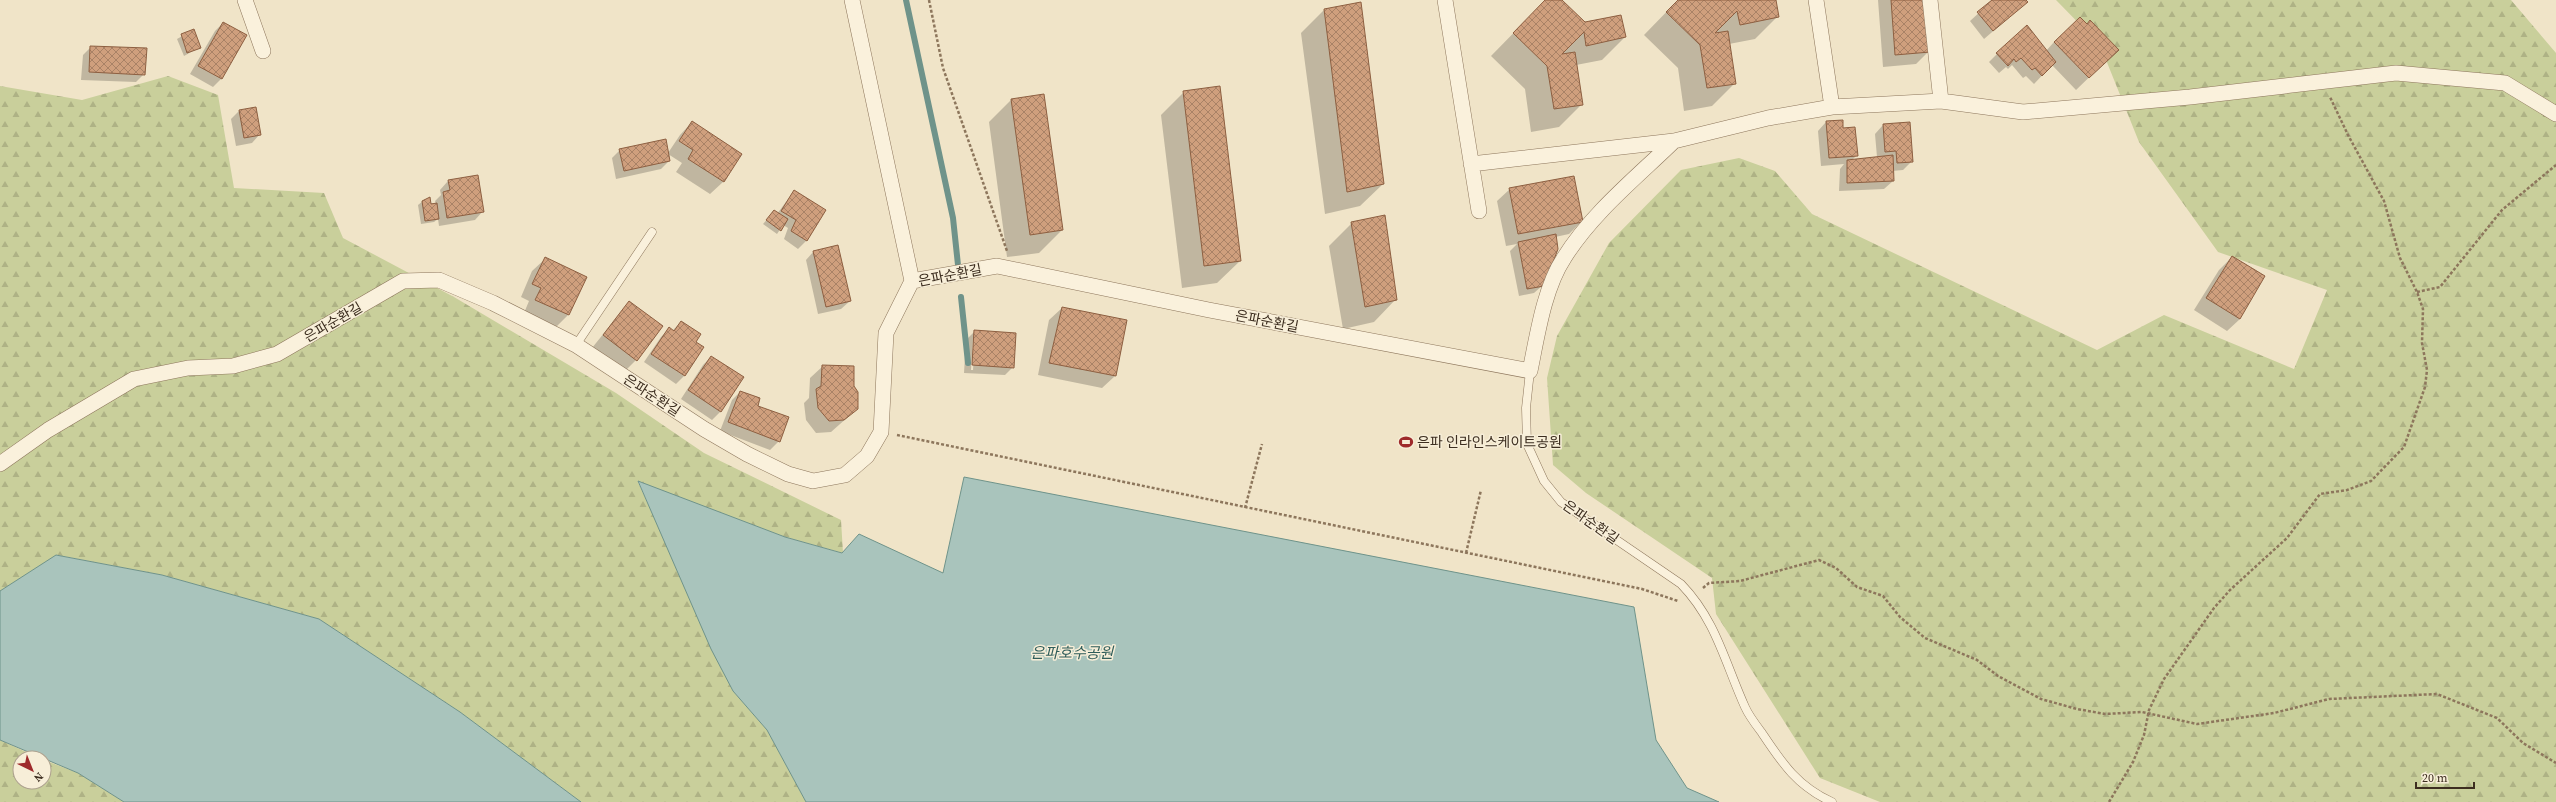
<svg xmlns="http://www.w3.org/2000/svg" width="2556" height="802" viewBox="0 0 2556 802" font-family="'Source Serif 4','Noto Sans KR',serif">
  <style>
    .forest { fill: url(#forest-firs) }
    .water { fill: #a9c4bc; stroke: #6f938a }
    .shadow { fill: #0003; fill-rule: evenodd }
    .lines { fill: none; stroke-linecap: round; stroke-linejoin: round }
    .stream { stroke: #6f938a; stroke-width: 6 }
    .building { fill: url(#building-cross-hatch); stroke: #8d5f41 }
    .service-casing { stroke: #8d765c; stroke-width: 9 }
    .minor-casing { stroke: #8d765c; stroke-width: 16 }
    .path { stroke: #8d765c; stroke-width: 2.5; stroke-dasharray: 3 2; stroke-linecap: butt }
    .service { stroke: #faf1dc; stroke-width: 8 }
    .minor { stroke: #faf1dc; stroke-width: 15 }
    .labels { text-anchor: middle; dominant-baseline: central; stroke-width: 3; stroke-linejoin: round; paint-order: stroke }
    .street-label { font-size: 14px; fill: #3d2e20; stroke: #f7eed8 }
    .poi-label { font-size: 14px; fill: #3d2e20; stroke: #f7eed8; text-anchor: start }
    .water-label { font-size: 15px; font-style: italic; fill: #2f5d5a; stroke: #f7eed8 }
  </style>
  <defs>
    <pattern id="forest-firs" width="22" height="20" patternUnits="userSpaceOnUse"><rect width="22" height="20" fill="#c9cf9b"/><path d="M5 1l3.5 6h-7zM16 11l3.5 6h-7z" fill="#aeb285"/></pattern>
    <pattern id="building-cross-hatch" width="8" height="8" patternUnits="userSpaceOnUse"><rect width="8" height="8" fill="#cf9f7d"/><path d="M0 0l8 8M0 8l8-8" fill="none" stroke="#a98266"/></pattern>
  </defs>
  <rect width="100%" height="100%" fill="#f0e4c8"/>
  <!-- forest -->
  <path class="forest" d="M2056,0H2511L2556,53V802H1880L1820,778L1716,614L1712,578L1586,493L1553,465L1547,378L1557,336L1609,243L1681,170L1739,158L1775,171L1812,214L2097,350L2164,315L2294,369L2327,290L2218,252L2139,142L2100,45Z
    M168,76L218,95L234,188L324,193L343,238L454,297L616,393L704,453L841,520L843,553L785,537L638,482L733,691L767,730L806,802H581L460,712L319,619L162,575L57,555L0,591V86L82,100Z
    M0,740L39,758H20V782H44V760L78,773L124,802H0Z"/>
  <!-- water -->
  <path class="water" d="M964,477L1634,607L1656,740L1687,788L1719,802H806L767,730L733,691L711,649L638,481L785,537L842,553L859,534L943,573Z
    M56,555L162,575L319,619L460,712L581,802H124L78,773L0,740V591Z"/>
  <!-- shadow -->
  <path class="shadow" d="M1546,0H1560L1584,23L1625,37L1602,60L1576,65L1582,104L1559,127L1531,132L1525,89L1491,56Z
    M1678,0H1775L1778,16L1755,39L1729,44L1735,83L1712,106L1684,111L1678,68L1644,35Z
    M1878,0H1924L1929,51L1916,64L1883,67Z
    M1993,0H2025L2027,2L1984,39L1970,21Z
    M1360,4L1383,184L1360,206L1325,214L1301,33L1324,10Z
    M223,23L246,36L221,79L213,87L190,74L215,31Z
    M193,30L200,47L184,56L177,39Z
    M2054,42L2105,62L2076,90L2052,65L2034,84L2026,76L2023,78L2012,65L2008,69L2006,67L1999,73L1989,62L1997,54L2046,51Z
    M91,47L144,74L136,82L81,80L83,55Z
    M1184,92L1240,261L1217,283L1182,288L1161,115Z
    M1011,100L1062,230L1039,253L1007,257L989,122Z
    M255,108L260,134L252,143L236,146L231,119L239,111Z
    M692,122L741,154L723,182L710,194L676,172L682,163L668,154L669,161L661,169L616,179L612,158L620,150L668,153L680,135Z
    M1826,122L1843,129L1857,155L1852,160L1877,157L1875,134L1883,125L1912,161L1903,170L1892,171L1893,181L1884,189L1839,191L1840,169L1844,164L1821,166L1818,131Z
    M448,181L483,211L475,220L439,226L438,219L434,222L421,224L418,205L423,201L436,204L435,201L441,195L440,190Z
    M1510,189L1581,222L1569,234L1555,237L1543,285L1534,293L1519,296L1510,251L1517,244L1506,246L1497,201Z
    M794,191L824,210L806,241L798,249L784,239L788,228L783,225L777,234L763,224L770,216L777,214Z
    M1352,223L1396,299L1374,322L1343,329L1329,246Z
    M814,251L850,301L841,309L818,314L806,260Z
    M2232,257L2240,319L2227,331L2194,310L2219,270Z
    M545,259L586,277L568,315L556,327L524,313L529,301L521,297L532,271Z
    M629,302L636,360L624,372L592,348Z
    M1062,308L1126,321L1115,376L1102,388L1038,375L1049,320Z
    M681,322L695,342L684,376L676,384L644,362L661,337L669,329L672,331Z
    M975,331L1013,367L1005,375L964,373L966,340ZM973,339H975L973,370H971Z
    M711,357L721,411L712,420L681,399L703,365Z
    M823,366L853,386L857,409L831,432L816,433L806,420L804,403L809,398L810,378Z
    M740,392L756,406L779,441L770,450L720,431L732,400Z"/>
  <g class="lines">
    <!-- stream -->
    <path class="stream" d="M906,0L953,218L958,265
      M961,297L968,363"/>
  </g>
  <!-- building -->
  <path class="building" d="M1545,0H1562L1585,22L1621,15L1626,37L1586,46L1584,32L1562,54L1575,52L1583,105L1554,109L1547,66L1513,33Z
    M1678,0H1776L1779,17L1740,25L1737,11L1715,33L1728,31L1736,84L1707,88L1700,45L1666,12Z
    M1891,0H1925L1930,52L1895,55Z
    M1992,0H2026L2028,2L1993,31L1977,12Z
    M1361,2L1384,184L1347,192L1324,9Z
    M2080,17L2087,24L2090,20L2119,50L2089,78L2054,42Z
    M223,22L247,35L222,79L198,66Z
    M2027,25L2056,62L2042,76L2035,68L2032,70L2021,58L2016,62L2014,59L2008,66L1996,53Z
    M194,29L201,48L187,53L181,34Z
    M90,46L147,48L145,75L89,72Z
    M1220,86L1241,261L1204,266L1183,91Z
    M1044,94L1063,230L1030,235L1011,99Z
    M256,107L261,135L244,138L239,110Z
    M1843,120V128L1855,127L1858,156L1829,158L1826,121Z
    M692,121L742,154L724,182L688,159L693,150L679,141Z
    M1910,122L1913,162L1897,163L1896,151L1885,152L1883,124Z
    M666,139L670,161L624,171L619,149Z
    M1893,155L1894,181L1847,183V160Z
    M478,175L484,212L447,218L443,192L450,190L448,180Z
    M1574,176L1583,222L1518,234L1509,188Z
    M794,190L826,210L807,241L791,231L796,220L781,211Z
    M430,197L431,204L437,203L439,219L425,221L422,201Z
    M774,210L788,219L781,231L766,220Z
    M1385,215L1397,300L1365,307L1351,222Z
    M1556,234L1558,249L1544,286L1527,289L1518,242Z
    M838,245L851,301L826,307L813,251Z
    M2232,256L2265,276L2240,319L2206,298Z
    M545,257L587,277L569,315L535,300L541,288L532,284Z
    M629,301L663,326L637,361L603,335Z
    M1062,307L1127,320L1116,376L1049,363Z
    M681,321L701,334L696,342L704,347L685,376L651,354L669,327L674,331Z
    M974,330L1016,333L1014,368L972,365Z
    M711,356L744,377L721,412L688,390Z
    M822,365L854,366V386L858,392V409L844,420L829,421L818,408L816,389L821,386Z
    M740,391L760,398L758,406L789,417L780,442L728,422Z"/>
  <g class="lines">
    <defs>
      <path id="service" d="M576,345L652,232
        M1530,371L1526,408L1527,444L1544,481L1561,502L1681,584C1716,620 1725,663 1745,707C1749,716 1756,725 1762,733C1782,763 1797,786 1832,802"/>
      <path id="minor" d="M245,0L263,51
        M852,0L912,281
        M1445,0L1479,211
        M1816,0L1832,107
        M1930,0L1941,101
        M1471,164L1674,141L1768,118L1832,107L1941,101L2023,112L2190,97L2396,73L2505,83L2556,114
        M912,281L997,266L1209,310L1530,371C1537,337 1544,288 1564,258C1592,213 1636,178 1674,141
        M0,464L48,430L134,379L188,368L233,366L277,354L403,281L439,280L493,303L576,345L704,429L747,454L788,474L813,481L845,475L867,456L881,432L886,333L912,281"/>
    </defs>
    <!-- service casing -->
    <use href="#service" class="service-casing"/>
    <!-- minor casing -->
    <use href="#minor" class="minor-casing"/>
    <!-- path -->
    <path class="path" d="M929,0L943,68L1007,251
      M2417,292L2440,287L2502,210L2556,165
      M897,435L1642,589L1678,601
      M1245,508L1262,444
      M1466,553L1481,490
      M1703,588L1709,583L1740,581L1819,560L1836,568L1857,587L1883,596L1900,617L1925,638L1977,660L1998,676L2041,699L2077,709L2105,714L2142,712L2197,724L2274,713L2329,699L2437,694L2497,718L2523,743L2556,763
      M2109,802L2133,762L2144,735L2149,710L2164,679L2214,608L2230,590L2287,538L2320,494L2347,490L2371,481L2404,447L2425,387L2427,370L2422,343L2423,309L2417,292L2400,258L2384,201L2348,135L2330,97"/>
    <!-- service -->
    <use href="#service" class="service"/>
    <!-- minor -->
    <use href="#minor" class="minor"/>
  </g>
  <!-- icons -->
  <defs>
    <symbol id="stadium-bare" viewBox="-9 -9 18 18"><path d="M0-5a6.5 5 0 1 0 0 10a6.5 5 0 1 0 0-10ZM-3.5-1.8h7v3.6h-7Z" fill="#9e2a2b" stroke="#f7eed8" stroke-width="2.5" paint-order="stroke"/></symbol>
  </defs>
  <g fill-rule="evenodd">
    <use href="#stadium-bare" x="1396" y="432" width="20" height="20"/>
  </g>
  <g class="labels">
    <!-- street labels -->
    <g class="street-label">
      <text transform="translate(950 275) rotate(-11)">은파순환길</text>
      <text transform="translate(1267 321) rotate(11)">은파순환길</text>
      <text transform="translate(333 322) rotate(-30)">은파순환길</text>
      <text transform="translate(652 395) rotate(33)">은파순환길</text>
      <text transform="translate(1591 522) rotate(35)">은파순환길</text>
    </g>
    <!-- poi labels -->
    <g class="poi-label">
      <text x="1417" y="442">은파 인라인스케이트공원</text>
    </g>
    <!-- water labels -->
    <g class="water-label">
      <text x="1072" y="652">은파호수공원</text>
    </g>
  </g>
  <!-- north arrow -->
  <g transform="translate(32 770) rotate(137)"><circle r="19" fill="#f7eed8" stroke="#ada18e"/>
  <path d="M0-3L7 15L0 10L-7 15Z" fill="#9e2a2b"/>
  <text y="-6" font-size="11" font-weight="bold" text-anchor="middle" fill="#3d2e20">N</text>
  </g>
  <!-- scale -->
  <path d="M2416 782v6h58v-6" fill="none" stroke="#3d2e20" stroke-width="2"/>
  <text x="2422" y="782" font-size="12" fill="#3d2e20" stroke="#f7eed8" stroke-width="3" paint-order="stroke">20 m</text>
</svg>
